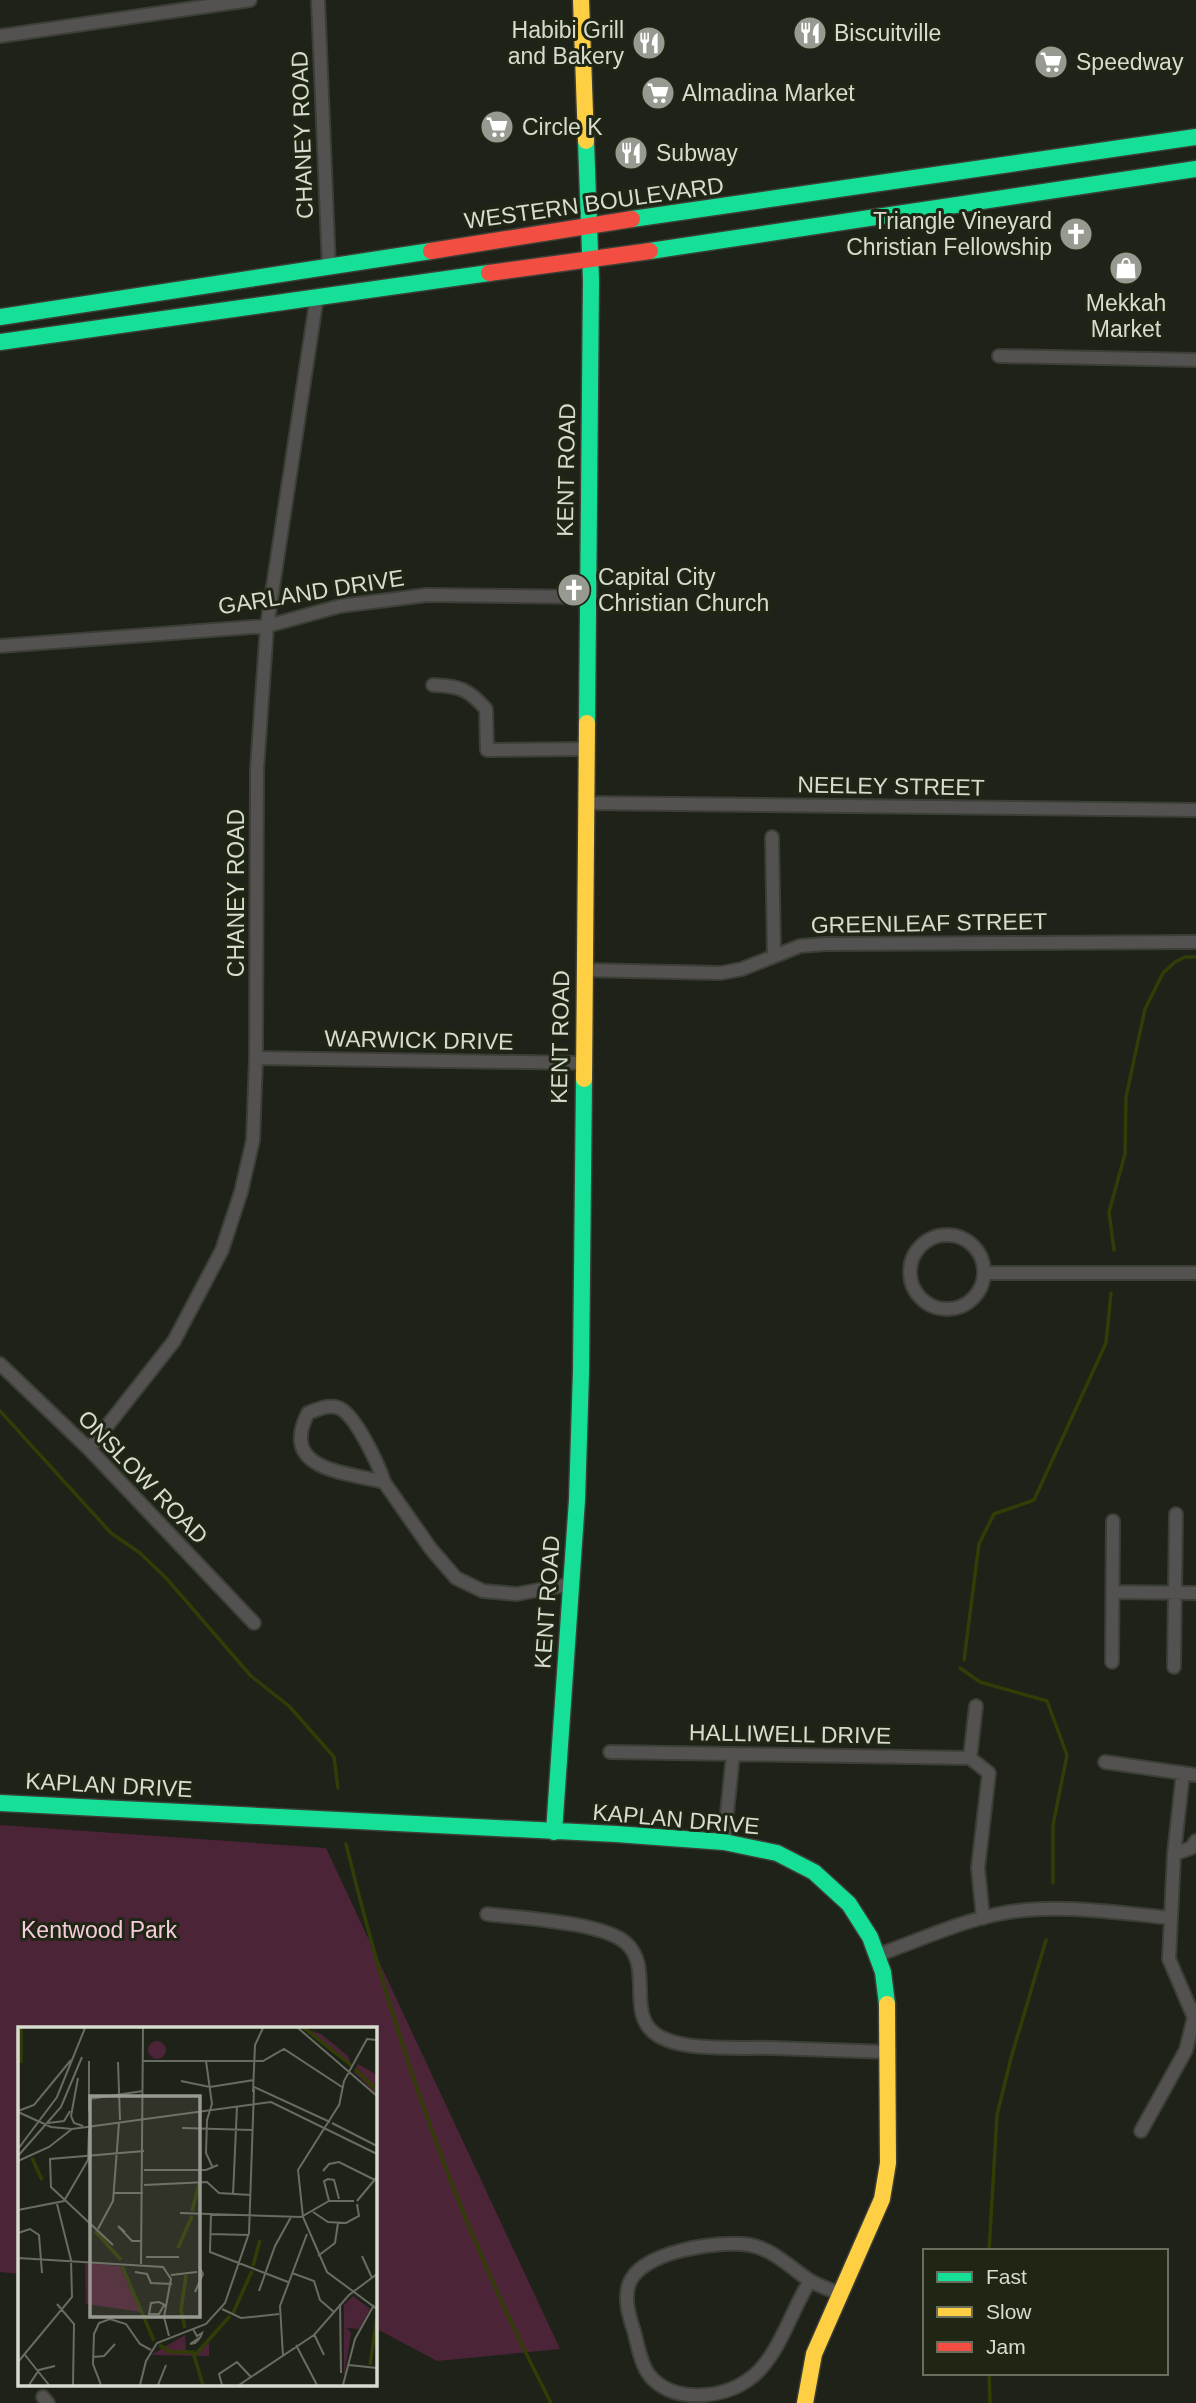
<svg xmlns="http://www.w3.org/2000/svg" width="1196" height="2403" viewBox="0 0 1196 2403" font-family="Helvetica,sans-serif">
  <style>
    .green { fill: #4c2437 }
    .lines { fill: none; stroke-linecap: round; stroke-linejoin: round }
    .stream { stroke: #303d06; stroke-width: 3.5 }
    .street-casing { stroke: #3c3f36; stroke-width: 16 }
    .fast-casing { stroke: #3c3f36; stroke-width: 19 }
    .slow-casing { stroke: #3c3f36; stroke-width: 19 }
    .jam-casing { stroke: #3c3f36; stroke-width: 19 }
    .street { stroke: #545151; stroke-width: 12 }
    .fast { stroke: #16e098; stroke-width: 16 }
    .slow { stroke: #ffcf43; stroke-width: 16 }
    .jam { stroke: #f24e42; stroke-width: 16 }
    .labels { text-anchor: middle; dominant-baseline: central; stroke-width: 6; stroke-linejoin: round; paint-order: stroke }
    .poi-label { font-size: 23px; fill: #d7dbd0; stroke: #202614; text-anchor: start }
    .street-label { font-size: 23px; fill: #d7dbd0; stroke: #202614 }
    .park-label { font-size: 23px; fill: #f5cbdd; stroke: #202614 }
    .inset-river { fill: none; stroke: #303d06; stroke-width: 3.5 }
    .inset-road { fill: none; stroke: #696c62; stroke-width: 2 }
    .view { fill: #979a90; fill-opacity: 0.15; stroke: #979a90; stroke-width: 3.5 }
    .inset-edge { fill: none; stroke: #d7dbd0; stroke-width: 3.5 }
  </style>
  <rect width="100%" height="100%" fill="#1f2218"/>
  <!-- green -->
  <path class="green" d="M0,1825L326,1848L560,2349L437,2361L375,2328L374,2028H19V2274L0,2272Z"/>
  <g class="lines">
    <!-- stream -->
    <path class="stream" d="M1114,1250L1109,1212L1125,1154L1126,1097L1145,1009L1163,973L1175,962L1185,957H1196
      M0,1411L111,1533L140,1553L167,1579L251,1676L289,1706L334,1757L338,1788
      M964,1660L979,1544L994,1514L1034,1500L1106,1343L1111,1293
      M960,1668L980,1682L1047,1701L1067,1755L1053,1825V1883
      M346,1844C393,2038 459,2226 551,2403
      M989,2251L997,2115L1011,2058L1046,1940
      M989,2373L990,2403"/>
    <defs>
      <path id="street" d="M318,0L329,268
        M0,36L250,0
        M999,356L1196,360
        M0,646L267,626L340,606L427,595L587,597
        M433,685C460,686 468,689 486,709L487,750L586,749
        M586,803L1196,810
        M772,837L774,955
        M584,970L721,973L742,969L800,946L825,944L1196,942
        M256,1058L582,1063
        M910 1272a37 37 0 1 1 74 0a37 37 0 1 1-74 0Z
        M985,1273H1196
        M0,1364L89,1449L254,1623
        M89,1449L174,1341L222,1250L241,1192L253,1140L256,1058L257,769L267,626L317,296
        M384,1482C379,1465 356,1417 341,1409C331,1403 318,1409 308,1413C279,1470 344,1472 384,1482L431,1549L456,1578L483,1591L517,1594L571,1584
        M1113,1592L1196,1593
        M1112,1662L1113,1521
        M1174,1667L1176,1514
        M976,1706L970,1758L989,1773L978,1868L983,1918
        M610,1752L970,1758
        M1105,1762L1196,1775
        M1183,1773L1174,1854L1169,1959L1193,2015
        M724,1842L733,1755
        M1174,1854L1191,1848L1196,1841
        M487,1914C520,1918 602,1922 626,1943C654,1968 625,2014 657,2035C683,2052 740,2047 772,2048C811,2049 850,2051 889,2052
        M878,1955C925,1938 975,1914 1026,1910C1074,1906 1124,1913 1171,1918
        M1141,2131L1186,2050L1196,2009
        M810,2281C791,2310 778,2360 748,2380C721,2399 673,2403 650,2376C641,2365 638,2346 634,2331C629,2316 624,2300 629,2284C640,2251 720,2240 750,2245C773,2249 791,2268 809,2280C818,2286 829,2289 839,2293
        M43,2397L48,2403"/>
      <path id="fast" d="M586,141L591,280L587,723
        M632,219L1196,137
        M650,251L1196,169
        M0,317L431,251
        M0,342L489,273
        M0,1803L616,1834L724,1842L777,1853L814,1872L849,1904L870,1937L883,1972L887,2004
        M554,1832L577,1500L581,1372L584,1079"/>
      <path id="slow" d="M581,0L586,141
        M584,1079L587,723
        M805,2403L814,2354L882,2199L888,2163L887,2004"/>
      <path id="jam" d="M431,251L632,219
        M489,273L650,251"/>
    </defs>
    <!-- street casing -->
    <use href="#street" class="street-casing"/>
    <!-- fast casing -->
    <use href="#fast" class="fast-casing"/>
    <!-- slow casing -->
    <use href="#slow" class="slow-casing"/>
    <!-- jam casing -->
    <use href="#jam" class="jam-casing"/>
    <!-- street -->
    <use href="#street" class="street"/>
    <!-- fast -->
    <use href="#fast" class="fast"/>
    <!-- slow -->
    <use href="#slow" class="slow"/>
    <!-- jam -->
    <use href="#jam" class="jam"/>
  </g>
  <!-- icons -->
  <defs>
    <symbol id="restaurant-disc" viewBox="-11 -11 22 22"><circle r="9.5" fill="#979a90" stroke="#202614"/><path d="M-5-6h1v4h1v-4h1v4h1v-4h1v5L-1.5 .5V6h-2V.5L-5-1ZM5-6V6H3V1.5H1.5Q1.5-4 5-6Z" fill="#fff"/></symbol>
    <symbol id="supermarket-disc" viewBox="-11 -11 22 22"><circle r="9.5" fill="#979a90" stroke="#202614"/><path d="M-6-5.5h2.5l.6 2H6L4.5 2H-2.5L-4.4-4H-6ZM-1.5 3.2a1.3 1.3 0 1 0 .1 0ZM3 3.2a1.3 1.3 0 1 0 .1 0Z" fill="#fff"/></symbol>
    <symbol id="church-disc" viewBox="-11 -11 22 22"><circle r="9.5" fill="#979a90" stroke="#202614"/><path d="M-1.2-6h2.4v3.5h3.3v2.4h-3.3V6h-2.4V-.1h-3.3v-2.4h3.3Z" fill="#fff"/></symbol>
    <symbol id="shop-disc" viewBox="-11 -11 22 22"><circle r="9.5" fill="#979a90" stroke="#202614"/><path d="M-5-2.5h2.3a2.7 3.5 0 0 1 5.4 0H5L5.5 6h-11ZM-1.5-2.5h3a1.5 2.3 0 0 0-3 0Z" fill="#fff"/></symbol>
  </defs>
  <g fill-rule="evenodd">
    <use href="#restaurant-disc" x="791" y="14" width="38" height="38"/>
    <use href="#restaurant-disc" x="630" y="24" width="38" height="38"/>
    <use href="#supermarket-disc" x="1032" y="43" width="38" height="38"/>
    <use href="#supermarket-disc" x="639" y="74" width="38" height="38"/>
    <use href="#supermarket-disc" x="478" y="108" width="38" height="38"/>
    <use href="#restaurant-disc" x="612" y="134" width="38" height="38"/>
    <use href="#church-disc" x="1057" y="215" width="38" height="38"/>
    <use href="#shop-disc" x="1107" y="249" width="38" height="38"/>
    <use href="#church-disc" x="555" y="571" width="38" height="38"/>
  </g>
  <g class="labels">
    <!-- poi labels -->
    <g class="poi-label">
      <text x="624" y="30" text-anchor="end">Habibi Grill<tspan x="624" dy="26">and Bakery</tspan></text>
      <text x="834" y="33">Biscuitville</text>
      <text x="1076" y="62">Speedway</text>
      <text x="682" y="93">Almadina Market</text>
      <text x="522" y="127">Circle K</text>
      <text x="656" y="153">Subway</text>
      <text x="1052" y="221" text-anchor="end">Triangle Vineyard<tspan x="1052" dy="26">Christian Fellowship</tspan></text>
      <text x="1126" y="303" text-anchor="middle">Mekkah<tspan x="1126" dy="26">Market</tspan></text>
      <text x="598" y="577">Capital City<tspan x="598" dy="26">Christian Church</tspan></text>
    </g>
    <!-- street labels -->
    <g class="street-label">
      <text transform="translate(302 135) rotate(-92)">CHANEY ROAD</text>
      <text transform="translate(594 203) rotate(-8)">WESTERN BOULEVARD</text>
      <text transform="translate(566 470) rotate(-89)">KENT ROAD</text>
      <text transform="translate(311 592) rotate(-9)">GARLAND DRIVE</text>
      <text transform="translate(891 786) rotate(1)">NEELEY STREET</text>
      <text transform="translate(236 893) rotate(-90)">CHANEY ROAD</text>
      <text transform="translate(929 923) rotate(-1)">GREENLEAF STREET</text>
      <text transform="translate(560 1037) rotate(-89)">KENT ROAD</text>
      <text transform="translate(419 1040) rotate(1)">WARWICK DRIVE</text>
      <text transform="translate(143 1477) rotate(46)">ONSLOW ROAD</text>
      <text transform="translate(547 1602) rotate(-86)">KENT ROAD</text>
      <text transform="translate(790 1734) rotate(1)">HALLIWELL DRIVE</text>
      <text transform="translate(109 1785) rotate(3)">KAPLAN DRIVE</text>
      <text transform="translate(676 1819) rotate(5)">KAPLAN DRIVE</text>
    </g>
    <!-- park labels -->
    <g class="park-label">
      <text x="99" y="1930">Kentwood Park</text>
    </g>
  </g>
  <!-- overview -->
  <g transform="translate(18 2027)">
    <rect width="359" height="359" fill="#1f2218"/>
    <path d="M285,1L303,7L330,29L334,40ZM130 23a9 9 0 1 1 18 0a9 9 0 1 1-18 0ZM340,37L359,48V68L336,45ZM67,236L102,239L123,285L68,277ZM335,269L352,282L341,302L329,301L333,306L326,350V278ZM167,308L168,326H179L191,314V329L133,328Z" fill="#4c2437"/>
    <path class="inset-river" d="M286,1L334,39M3,36V1M337,42L359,63M14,131L24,153M174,184L181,157M77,204L103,233M160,221L174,189M104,239L136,314M235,239L242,213M215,286L234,244M167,301L163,283L168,248M141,318L153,325H175L185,358M178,327L212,289M352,338L359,290"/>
    <path class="inset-road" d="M280,1L359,69M71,34V84M124,34H245L266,22L324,60M188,34L194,77L189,93L188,126L195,141M100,35L102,93M60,51L53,89L56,96L65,99M163,54L192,60L236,53M236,60L312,95M235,65L237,18L245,1M71,72L125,64M321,78L280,143L285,190L309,245L359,282M321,79L326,54L349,12L359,13M0,84L16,78L53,33M0,85L33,100L54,102L253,75L359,127M30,96L46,94L52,84M314,96L359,119M164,101L234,103M0,122L39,70L67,1M0,129L43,80L64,30M0,134L31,120L54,102M126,143H188L200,138M305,144L311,137L321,135L357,153M126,158L189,155L201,166L233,168M95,166H125M215,168L219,79M311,174L306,154L310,152L316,153L321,172M339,174L359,150M0,183L46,174L70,133L71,103M295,185L310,195L328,196L341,189L339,177M162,186L283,190L311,174H336M193,186L192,225L270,255M80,202L95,174L101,96M107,205L100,199L114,214H124M0,206L12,202L21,208L24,246M192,207L230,208M95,218L33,160L32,132L126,124M300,229L317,216L320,196M344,229L354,251M128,230H161M0,231L145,240L153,252L146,290L151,309M123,237L125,1M117,245L129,247L133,256L154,257M274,246L296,254L302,273L316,285M153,248L179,245M241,264L257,219L273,190M177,265L185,247L181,239M39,277L56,297L55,358M322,277L323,346M146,278L141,287H131L133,276L141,275L149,279M204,282L223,291L261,287M175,302L179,309L184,306L183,309L180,313L177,316L172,317L181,311M296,307L306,328M278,318L299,358M7,328L31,358M265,329L262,279L289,207M75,330L86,329L97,317M0,335L54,270L53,233L39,177M331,338L359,341M11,358L21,343L37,339M83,358L75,337L76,307L81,296L92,292L108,297L122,317L133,323M122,358L128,334L139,316L188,297L207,276L231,206L236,62M140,358L148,338M204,358L201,347L219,335L233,350M221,358L296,308L331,268L359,247M325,358L337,312L356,278"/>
    <path class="view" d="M72,69H182V290H72Z"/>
    <rect width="359" height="359" class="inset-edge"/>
  </g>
  <!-- legend -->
  <rect x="923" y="2249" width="245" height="126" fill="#202614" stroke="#696e5f" stroke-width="2"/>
  <rect x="937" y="2272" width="35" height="10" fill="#16e098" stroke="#696e5f" stroke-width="2"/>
  <text x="986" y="2284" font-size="21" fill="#d7dbd0">Fast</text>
  <rect x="937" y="2307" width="35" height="10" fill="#ffcf43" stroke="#696e5f" stroke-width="2"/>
  <text x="986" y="2319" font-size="21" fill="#d7dbd0">Slow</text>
  <rect x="937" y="2342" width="35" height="10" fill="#f24e42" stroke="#696e5f" stroke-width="2"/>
  <text x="986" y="2354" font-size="21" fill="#d7dbd0">Jam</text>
</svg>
